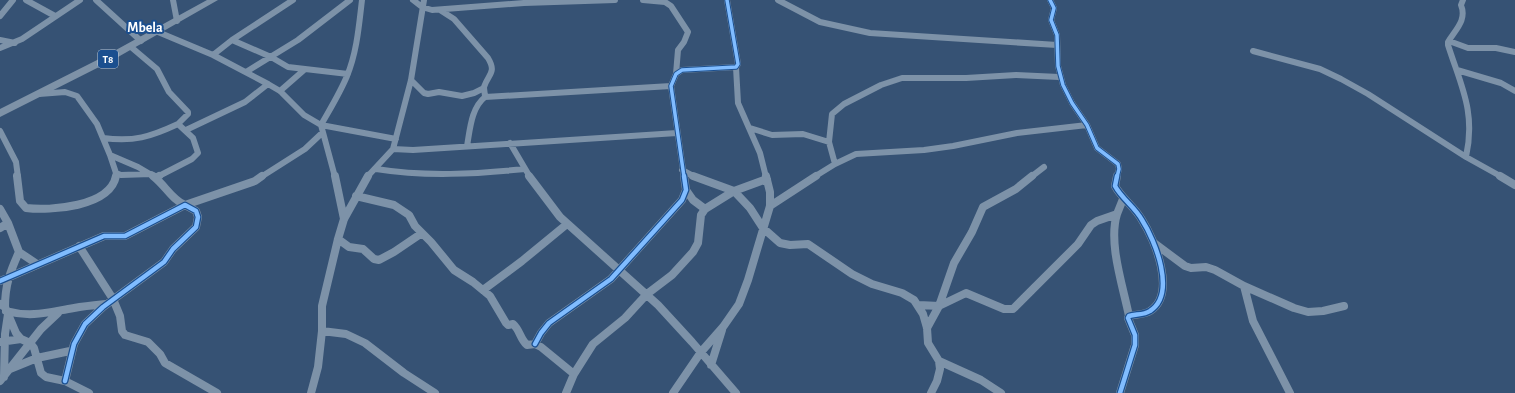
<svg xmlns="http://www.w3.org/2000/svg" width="1515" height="393" viewBox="0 0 1515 393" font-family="'Alegreya Sans',sans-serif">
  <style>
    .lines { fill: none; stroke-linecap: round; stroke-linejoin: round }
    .minor-far1 { stroke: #7d92a8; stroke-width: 6 }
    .minor { stroke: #7d92a8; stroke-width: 8 }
    .highway { fill: #7e92a7; fill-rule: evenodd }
    .cycleway-far1-casing { stroke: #1b4f8f; stroke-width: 5.5 }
    .cycleway-casing { stroke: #1b4f8f; stroke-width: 7 }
    .cycleway-far1 { stroke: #80bcff; stroke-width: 3.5 }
    .cycleway { stroke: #80bcff; stroke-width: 4.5 }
    .labels { text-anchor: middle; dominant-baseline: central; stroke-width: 4; stroke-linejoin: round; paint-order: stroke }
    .shield { fill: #1b4f8f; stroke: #bbcadd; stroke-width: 1 }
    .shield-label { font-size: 11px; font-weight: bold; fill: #fff }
    .quarter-label { font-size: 14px; font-weight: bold; fill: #fff; stroke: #1b4f8f }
  </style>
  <rect width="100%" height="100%" fill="#365274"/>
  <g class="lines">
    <!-- minor-far1 -->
    <path class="minor-far1" d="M26,0L55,16
      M96,0L141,41
      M173,0L177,21
      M413,0L422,7L432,10L524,3L615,0
      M643,0L665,2L671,6L688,32L684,42L678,50L676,74
      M778,0L820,22L870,33L1057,45
      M1050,0L1054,8L1051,20L1057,35L1058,66L1063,85L1072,103L1087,125L1097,148L1118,164L1119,169L1117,177
      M1463,0L1461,5C1467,20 1456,29 1448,42V45C1461,86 1476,112 1466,157
      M440,10L454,19L488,58C497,73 488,74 484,87C484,90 485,94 485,97
      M0,16L13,0
      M158,32L213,55L268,84L280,91L304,115L321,125L396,139
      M0,40L15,43
      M232,40L271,57L288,67L348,74
      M1449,41L1468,48H1496L1515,52
      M131,47L157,69L169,92L188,112V114L178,124L193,138L198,153L192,159L157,177
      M0,48L22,39L80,0
      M1253,51L1320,69L1341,79L1368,94L1466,157L1502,177
      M213,55L232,40L293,0
      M736,67L738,103L760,153L766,177
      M1457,70L1501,83L1515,91
      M246,72L298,40L350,0
      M411,80L424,93L428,94L439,92L462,96L474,93L484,88
      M280,91L304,70
      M39,94L65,92L77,96L97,124L110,155L138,167L155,177
      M750,128L772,135L803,134L829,142
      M186,130L245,102L268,84
      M0,131L16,162L18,177
      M103,138C134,142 150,137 178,124
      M510,143L530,177
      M467,146C470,130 471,108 485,97L671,86
      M393,149L413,150L677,133
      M110,155L116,173L121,175L151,174
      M835,164L829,142L832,114L844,104L881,85L902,78H966L1016,75L1059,77
      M376,169C426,177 475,174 525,169
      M682,170L695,177
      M116,177V173
      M261,177L305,149L322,133
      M335,177L321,125C330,109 340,93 347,76C357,52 359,25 362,0
      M367,177L393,149L411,80L424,0
      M684,177L671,86L676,74L682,70L736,67L738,64L727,0
      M814,177L835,164L856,154L924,150L953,146L1017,133L1087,125
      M1031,177L1044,167"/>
    <!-- minor -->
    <path class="minor" d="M17,176L20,201L26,208C50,211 110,207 116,176
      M153,176C165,185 172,200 185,205L255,181L262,176
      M335,176L344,219
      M529,176L560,217L658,305L692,342L736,393
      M693,176L734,191L750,208L763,228L780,243L790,245L808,244L852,274L872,284L902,293L914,300L923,314L927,328L928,343L939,361L940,369L937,381L931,393
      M1117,176L1115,186C1122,199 1135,207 1142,220C1155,240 1177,294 1150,311C1144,315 1136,314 1129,316L1128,318L1135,335V345L1120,393
      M1500,176L1515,185
      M156,178L159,176
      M686,190L693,200L705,209
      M356,196L394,205L409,215L415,226L431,242L454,270L473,282L490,296L506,323L508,325L513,324C520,330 520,339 527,345L535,344L541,347L574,374
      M1123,199C1121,204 1119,209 1117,214C1108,243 1123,286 1129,316
      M770,206L816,176
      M0,209L8,223L19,252C10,272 5,285 5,307
      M0,228L8,223
      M338,239L349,247L363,249L374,259L379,260L394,252L422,233
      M1154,243L1185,266L1191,268L1206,267L1215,270L1244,286L1294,308L1308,312L1323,311L1344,306
      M79,246L113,299L120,316L122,331L125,335L148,342L160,354L165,363L217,393
      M19,252L37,264
      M0,281L104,236H125L185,205L196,211L198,217L196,227L173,249L164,262L103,307L85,324L74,344L65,381
      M1244,286L1253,321L1290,393
      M483,290L522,261L567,224
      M0,304L5,307L16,333L21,339L30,343L34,348L41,373L46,377L65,381L89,393
      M919,305L939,306L966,293L1004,309H1013L1078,244L1091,225L1097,221L1117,214
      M6,311C32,318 49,312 74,308C85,306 96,305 106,304
      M927,328L939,306L954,263L972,232L983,207L1016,189L1032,176
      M322,331L346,334L365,343L404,373L435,393
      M0,342L21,339
      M535,344L541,333L549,323L611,279L682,200L686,190L684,176
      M939,361L981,380L1001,393
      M711,365L722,330
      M10,369L37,358L70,351
      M4,377L5,334L8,314
      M0,381L41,329L58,313
      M311,393L318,367L322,331V306L338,239L344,219L368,176
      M566,393L574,374L593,344L625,318L647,294L672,275L693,252L698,243L701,215L705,209L734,191L767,179
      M673,393L701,352L723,327L739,304L748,280L770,206V192L766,176"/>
    <!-- highway -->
    <path class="highway" d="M207,0H218L111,61L0,117V109L105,56Z"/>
    <defs>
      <path id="cycleway-far1" d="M1050,0L1054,8L1051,20L1057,35L1058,66L1063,85L1072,103L1087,125L1097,148L1118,164L1119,169L1117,177
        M684,177L671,86L676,74L682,70L736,67L738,64L727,0"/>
      <path id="cycleway" d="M1117,176L1115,186C1122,199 1135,207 1142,220C1155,240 1177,294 1150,311C1144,315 1136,314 1129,316L1128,318L1135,335V345L1120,393
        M0,281L104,236H125L185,205L196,211L198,217L196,227L173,249L164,262L103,307L85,324L74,344L65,381
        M535,344L541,333L549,323L611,279L682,200L686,190L684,176"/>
    </defs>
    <!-- cycleway-far1 casing -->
    <use href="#cycleway-far1" class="cycleway-far1-casing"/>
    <!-- cycleway casing -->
    <use href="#cycleway" class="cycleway-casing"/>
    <!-- cycleway-far1 -->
    <use href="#cycleway-far1" class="cycleway-far1"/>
    <!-- cycleway -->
    <use href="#cycleway" class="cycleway"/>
  </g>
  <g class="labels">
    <!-- shield labels -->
    <rect class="shield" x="98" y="50" width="20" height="18" rx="3"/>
    <g class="shield-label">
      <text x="108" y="59">T8</text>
    </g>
    <!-- quarter labels -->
    <g class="quarter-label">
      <text x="145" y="28">Mbela</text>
    </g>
  </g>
</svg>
